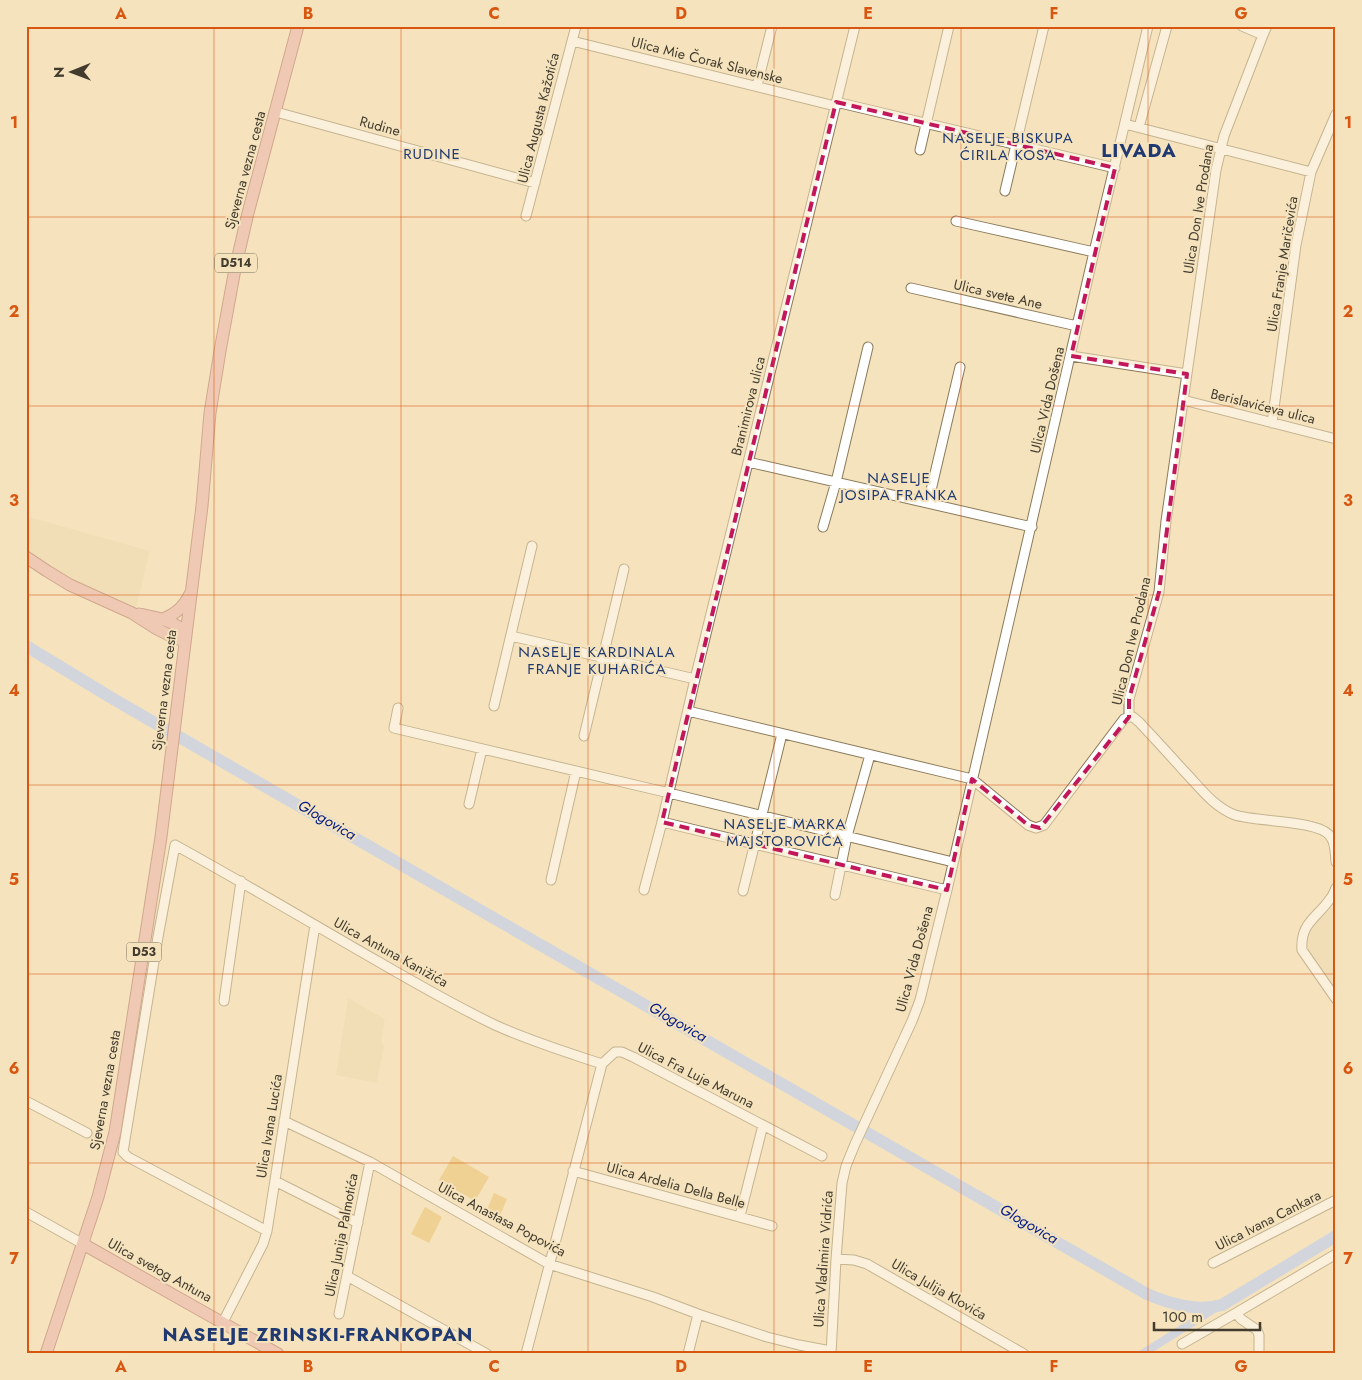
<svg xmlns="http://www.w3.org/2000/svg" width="1362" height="1380" viewBox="0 0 1362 1380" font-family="Jost,sans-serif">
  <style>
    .built { fill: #eed8ad }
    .green { fill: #e6ba60 }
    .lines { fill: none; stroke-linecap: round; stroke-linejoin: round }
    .canal { stroke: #a7c4fe; stroke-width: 8 }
    .river { stroke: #a7c4fe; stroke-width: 12 }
    .minor-casing { stroke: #8b7a59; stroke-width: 11 }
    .major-casing { stroke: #a25e56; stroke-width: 13 }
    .minor { stroke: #fff; stroke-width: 9 }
    .major { stroke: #e6a9a6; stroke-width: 11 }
    .marked { fill: none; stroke: #c2185b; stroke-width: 4; stroke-dasharray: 10 6; stroke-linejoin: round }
    .grid { fill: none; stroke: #d8560f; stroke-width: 1; stroke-opacity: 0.55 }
    .labels { text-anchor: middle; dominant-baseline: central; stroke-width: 4; stroke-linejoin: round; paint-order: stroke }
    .shield { fill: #f5e3be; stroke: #786e59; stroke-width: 1 }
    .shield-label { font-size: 12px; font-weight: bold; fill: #433c2e }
    .street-label { font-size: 14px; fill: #433c2e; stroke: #f5e3be }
    .neighbourhood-label { font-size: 15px; letter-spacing: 1px; fill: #203970; stroke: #f5e3be }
    .water-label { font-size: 15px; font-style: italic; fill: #001a87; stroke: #f5e3be }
    .district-label { font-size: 19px; font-weight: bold; letter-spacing: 1px; fill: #203970; stroke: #f5e3be }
    .neatline { fill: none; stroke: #d8560f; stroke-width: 2 }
    .grid-label { font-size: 16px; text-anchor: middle; font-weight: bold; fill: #d8560f }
  </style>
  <rect width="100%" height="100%" fill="#f5e3be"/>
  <!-- built -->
  <path class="built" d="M26,516L150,551L136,609L101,595L58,573L26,549Z
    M1336,903V991L1309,955L1307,942L1310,929Z
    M348,998L385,1019L381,1041L384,1046L377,1083L336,1075Z"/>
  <!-- green -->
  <path class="green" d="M453,1156L489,1177L475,1201L439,1180Z
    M494,1193L507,1199L499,1218L486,1212Z
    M425,1207L442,1217L429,1243L411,1234Z"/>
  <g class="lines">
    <!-- canal -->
    <path class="canal" d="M1142,1354L1217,1307"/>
    <!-- river -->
    <path class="river" d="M26,646L115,700L1147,1294C1170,1304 1198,1312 1222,1305L1336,1236"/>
    <defs>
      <path id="minor" d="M1242,26L1263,35
        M572,41L835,106
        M757,86L772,26
        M836,102L1115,168
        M276,112L535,183
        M1125,124L1311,172
        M1139,127L1167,26
        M920,150L949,26
        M1005,191L1044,26
        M526,216L576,26
        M956,221L1094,252
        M911,288L1077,326
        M1071,356L1187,374
        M1183,400L1336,439
        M1272,423L1296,245L1311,172L1336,114
        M748,462L1032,527
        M928,503L960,367
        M823,527L836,482L868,347
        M511,636L695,679
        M494,706L532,546
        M398,708L394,728L669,793L953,862
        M688,711L972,779L1028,825L1036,828L1044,825L1124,719L1129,717
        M1129,717V699L1159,592L1166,521L1216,170L1224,136L1263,35L1267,26
        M1129,717H1133L1139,722C1154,738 1169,754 1183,770C1199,786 1213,807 1235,815C1256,822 1319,820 1330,836C1336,843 1335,853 1336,862
        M584,736L624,569
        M469,804L482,749
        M662,822L947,890
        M551,880L576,771
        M1336,888C1334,892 1333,896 1330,899C1317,918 1300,923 1302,950L1336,999
        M644,890L662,822L695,679L855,26
        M743,891L782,734
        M835,895L847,836L870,755
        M224,1001L241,881
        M26,1101L87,1133
        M284,1121L370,1162L549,1264L653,1297L698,1314L767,1337L799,1345L831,1351
        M573,1171L772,1226
        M275,1181L358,1223
        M26,1212L83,1244
        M740,1216L763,1125
        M267,1231L128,1157L123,1152L158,937L175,845C244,883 311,923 379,962C417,984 455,1006 495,1025C530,1041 566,1052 602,1064
        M836,1259L854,1260L867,1264L1024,1354
        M1213,1263L1336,1200
        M347,1276L487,1354
        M339,1314L370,1162
        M223,1322L263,1244L267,1231L315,925
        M1182,1344L1236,1313
        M526,1354L602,1064L615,1052H622L633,1057L822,1156
        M688,1354L698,1314
        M831,1354L836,1259L842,1183L846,1166L855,1144L912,1021L920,1000L947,890L1094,252L1148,26
        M1259,1354V1335L1257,1330L1241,1319L1236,1313L1336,1254"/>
      <path id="major" d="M26,557L47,571L70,585L132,613L157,629L175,638L185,641
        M139,614C154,617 177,621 186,634
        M159,620C174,616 184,607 190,594
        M83,1244L278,1354
        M46,1354L98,1197L115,1132L161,837L202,506L210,413L220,351L235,269L248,213L298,26"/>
    </defs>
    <!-- minor casing -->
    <use href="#minor" class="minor-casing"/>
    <!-- major casing -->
    <use href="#major" class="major-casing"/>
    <!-- minor -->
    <use href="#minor" class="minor"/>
    <!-- major -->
    <use href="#major" class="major"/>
  </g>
  <!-- marked area -->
  <path d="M0 0H1362V1380H0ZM836,102L1115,168L1071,356L1187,374L1159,592L1129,699V717L1040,828L1028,825L972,779L947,890L662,822Z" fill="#f5e3be" fill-opacity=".55" fill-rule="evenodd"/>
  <path class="marked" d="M836,102L1115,168L1071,356L1187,374L1159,592L1129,699V717L1040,828L1028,825L972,779L947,890L662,822Z"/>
  <!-- grid -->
  <path class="grid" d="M214,26V1354M401,26V1354M588,26V1354M774,26V1354M961,26V1354M1148,26V1354M26,217H1336M26,406H1336M26,595H1336M26,785H1336M26,974H1336M26,1163H1336"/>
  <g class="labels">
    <!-- shield labels -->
    <g class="shield">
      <rect x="215" y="253.5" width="42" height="19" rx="4"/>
      <rect x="126.5" y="942.5" width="35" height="19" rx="4"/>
    </g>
    <g class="shield-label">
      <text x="236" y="263">D514</text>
      <text x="144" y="952">D53</text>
    </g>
    <!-- street labels -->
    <g class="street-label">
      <text transform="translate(707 60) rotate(14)">Ulica Mie Čorak Slavenske</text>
      <text transform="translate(538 118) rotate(-76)">Ulica Augusta Kažotića</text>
      <text transform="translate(380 126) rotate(15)">Rudine</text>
      <text transform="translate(245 170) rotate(-75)">Sjeverna vezna cesta</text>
      <text transform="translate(1198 209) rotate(-81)">Ulica Don Ive Prodana</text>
      <text transform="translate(1282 264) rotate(-81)">Ulica Franje Maričevića</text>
      <text transform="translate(998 294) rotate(13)">Ulica svete Ane</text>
      <text transform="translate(1047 400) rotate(-77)">Ulica Vida Došena</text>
      <text transform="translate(748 406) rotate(-76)">Branimirova ulica</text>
      <text transform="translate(1263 406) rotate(14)">Berislavićeva ulica</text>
      <text transform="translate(1131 641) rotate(-77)">Ulica Don Ive Prodana</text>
      <text transform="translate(164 690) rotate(-83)">Sjeverna vezna cesta</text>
      <text transform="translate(391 952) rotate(29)">Ulica Antuna Kanižića</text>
      <text transform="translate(914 959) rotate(-75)">Ulica Vida Došena</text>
      <text transform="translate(696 1075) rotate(27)">Ulica Fra Luje Maruna</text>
      <text transform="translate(105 1090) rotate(-80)">Sjeverna vezna cesta</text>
      <text transform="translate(269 1126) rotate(-81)">Ulica Ivana Lucića</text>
      <text transform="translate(676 1185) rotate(15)">Ulica Ardelia Della Belle</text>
      <text transform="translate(502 1219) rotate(28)">Ulica Anastasa Popovića</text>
      <text transform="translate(1268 1220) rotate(-27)">Ulica Ivana Cankara</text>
      <text transform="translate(341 1235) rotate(-79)">Ulica Junija Palmotića</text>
      <text transform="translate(823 1259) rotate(-86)">Ulica Vladimira Vidrića</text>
      <text transform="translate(160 1270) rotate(29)">Ulica svetog Antuna</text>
      <text transform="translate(939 1289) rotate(30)">Ulica Julija Klovića</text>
    </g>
    <!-- neighbourhood labels -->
    <g class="neighbourhood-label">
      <text x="1008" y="138">NASELJE BISKUPA<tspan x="1008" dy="17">ĆIRILA KOSA</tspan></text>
      <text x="432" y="154">RUDINE</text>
      <text x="899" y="478">NASELJE<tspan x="899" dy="17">JOSIPA FRANKA</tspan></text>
      <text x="597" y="652">NASELJE KARDINALA<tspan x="597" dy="17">FRANJE KUHARIĆA</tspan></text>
      <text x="785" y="824">NASELJE MARKA<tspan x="785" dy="17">MAJSTOROVIĆA</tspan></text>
    </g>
    <!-- water labels -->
    <g class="water-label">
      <text transform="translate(327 820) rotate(30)">Glogovica</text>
      <text transform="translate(678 1022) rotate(30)">Glogovica</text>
      <text transform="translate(1029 1224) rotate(30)">Glogovica</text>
    </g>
    <!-- district labels -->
    <g class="district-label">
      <text x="1139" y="150">LIVADA</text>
      <text x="318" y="1334">NASELJE ZRINSKI-FRANKOPAN</text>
    </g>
  </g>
  <!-- border -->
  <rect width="1362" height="1380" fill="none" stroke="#f5e3be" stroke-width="55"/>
  <!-- north arrow -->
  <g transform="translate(72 72) rotate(269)" stroke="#f5e3be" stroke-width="4" paint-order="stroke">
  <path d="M0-4L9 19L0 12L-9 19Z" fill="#433c2e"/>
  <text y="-8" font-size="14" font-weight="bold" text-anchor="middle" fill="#433c2e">N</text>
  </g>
  <!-- scale -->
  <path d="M1154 1322v8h106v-8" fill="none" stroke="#433c2e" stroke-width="2.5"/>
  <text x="1162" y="1322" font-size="15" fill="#433c2e" stroke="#f5e3be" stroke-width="4" paint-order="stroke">100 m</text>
  <rect x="28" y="28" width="1306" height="1324" class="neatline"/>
  <g class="grid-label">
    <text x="121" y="19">A</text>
    <text x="308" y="19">B</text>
    <text x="494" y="19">C</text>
    <text x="681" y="19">D</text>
    <text x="868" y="19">E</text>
    <text x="1054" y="19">F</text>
    <text x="1241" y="19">G</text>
    <text x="14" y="128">1</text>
    <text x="1348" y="128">1</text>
    <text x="14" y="317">2</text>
    <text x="1348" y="317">2</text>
    <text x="14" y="506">3</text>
    <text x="1348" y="506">3</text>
    <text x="14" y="696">4</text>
    <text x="1348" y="696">4</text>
    <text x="14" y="885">5</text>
    <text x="1348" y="885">5</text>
    <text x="14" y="1074">6</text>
    <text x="1348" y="1074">6</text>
    <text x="14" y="1264">7</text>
    <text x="1348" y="1264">7</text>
    <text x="121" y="1372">A</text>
    <text x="308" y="1372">B</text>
    <text x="494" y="1372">C</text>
    <text x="681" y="1372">D</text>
    <text x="868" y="1372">E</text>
    <text x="1054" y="1372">F</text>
    <text x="1241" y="1372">G</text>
  </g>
</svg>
